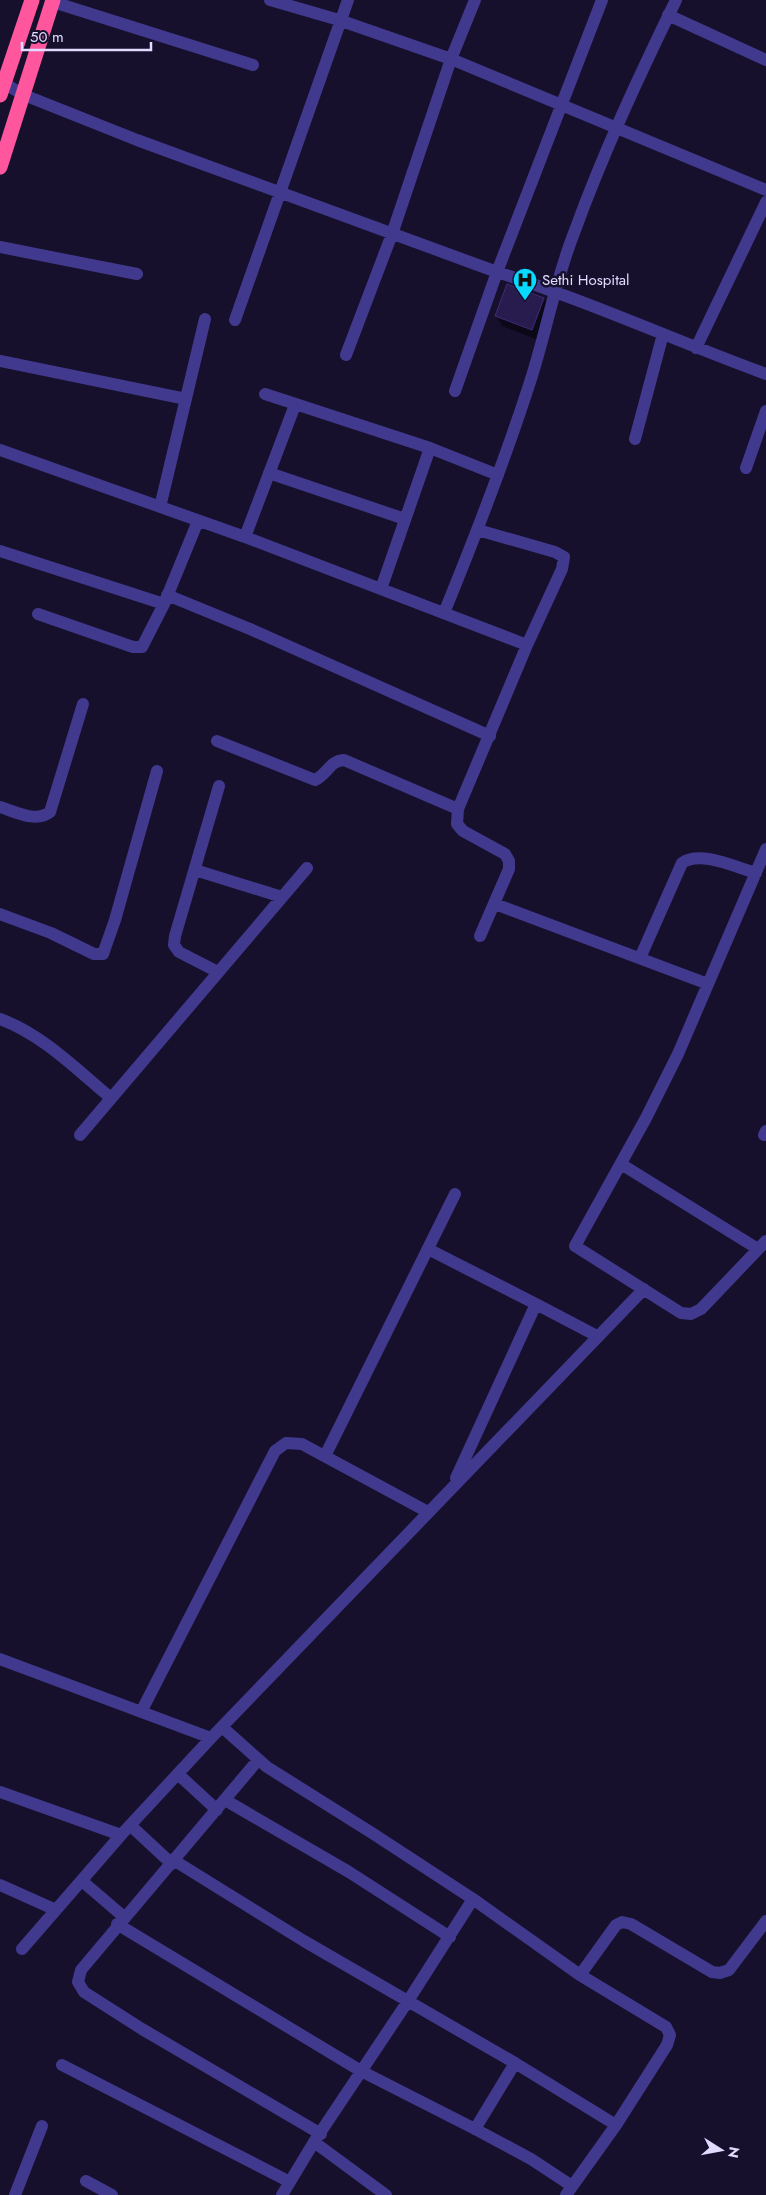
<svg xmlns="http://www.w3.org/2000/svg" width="766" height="2195" viewBox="0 0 766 2195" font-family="Jost,sans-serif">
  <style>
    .shadow { fill: #0007 }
    .building { fill: #281b4e; stroke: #3f2c7b }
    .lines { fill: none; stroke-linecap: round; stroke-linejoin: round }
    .minor { stroke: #40398d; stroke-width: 12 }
    .highway { stroke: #ff569e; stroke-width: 15 }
    .labels { text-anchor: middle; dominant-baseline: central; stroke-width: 5; stroke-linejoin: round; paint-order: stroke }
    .poi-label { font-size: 15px; fill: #e1dbff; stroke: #16102c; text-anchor: start }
  </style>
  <rect width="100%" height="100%" fill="#16102c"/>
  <!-- shadow -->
  <path class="shadow" d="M508,286L544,299L550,310L538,340L502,326L496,316Z"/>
  <!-- building -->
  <path class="building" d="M507,284L544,298L532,330L495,316Z"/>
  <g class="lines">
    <!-- minor -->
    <path class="minor" d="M270,0L339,20L451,59L766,190
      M53,2L253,65
      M668,15L766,60
      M0,81L24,95L137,140L497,272C588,301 676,341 766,374
      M0,247L137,274
      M235,320L348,0
      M696,348L766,202
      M346,355L392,234L451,59L475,0
      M0,361L186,399
      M455,391L497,272L602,0
      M265,394L430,448L498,475
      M635,439L663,334
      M0,450L245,537L527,645
      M746,468L766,411
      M269,473L405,519
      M160,507L205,319
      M478,530L555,552L564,557L562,569L527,645L458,809L457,824L463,831L505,854L509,861V869L480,936
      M245,537L295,405
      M0,551L164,604
      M381,589L430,448
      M167,595L250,629L490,736
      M444,613C475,537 505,460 530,382C546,333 555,281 574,233C603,153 639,76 676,0
      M38,614L133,647H142L164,604L198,521
      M217,741L315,780C328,774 329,761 344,760L458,809
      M0,807C16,812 36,823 50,812L83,704
      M766,849L678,1054L646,1118L575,1246L681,1313L691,1314L701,1309L766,1241
      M195,870L282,897
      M495,904L708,984
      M0,914L51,933L94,954H103L115,920L157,771
      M640,958L682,863C700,850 735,867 756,873
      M218,972L179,952L174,945L175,936L219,786
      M0,1019C42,1034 77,1070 111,1098
      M80,1135L307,868
      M764,1135L766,1131
      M621,1164L758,1249
      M428,1249L536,1304L456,1478
      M536,1304L597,1336
      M325,1456L455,1194
      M0,1659L211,1738
      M141,1712L275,1451L286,1443L302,1444L428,1512
      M222,1727L267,1767L372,1833L473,1899L580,1975L666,2027L670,2035L667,2045L616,2125L566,2195
      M258,1760L81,1970L78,1982L84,1992L142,2029L321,2134
      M178,1774L217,1810
      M0,1792L121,1835
      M225,1800L349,1872L450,1937
      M131,1826L172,1864
      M175,1861L304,1941L515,2063L616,2125
      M82,1881L124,1917
      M0,1885L56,1910
      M117,1924L361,2071L475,2129L531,2159L572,2186
      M22,1949L121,1835L211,1738L644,1289
      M580,1975L616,1925L622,1922L631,1924L712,1972L720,1973L729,1970L766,1921
      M62,2065L290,2182
      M475,2129L515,2063
      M314,2142L386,2195
      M86,2181L112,2195
      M15,2195L42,2126
      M282,2195L314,2142L408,2001L473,1899"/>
    <!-- highway -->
    <path class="highway" d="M0,95L32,0
      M0,167L53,0"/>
  </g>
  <!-- icons -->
  <defs>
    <symbol id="hospital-pin" viewBox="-11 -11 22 30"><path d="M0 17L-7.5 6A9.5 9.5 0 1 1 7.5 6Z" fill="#07d9ff" stroke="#16102c"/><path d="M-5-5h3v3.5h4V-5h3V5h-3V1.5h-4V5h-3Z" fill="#111"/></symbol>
  </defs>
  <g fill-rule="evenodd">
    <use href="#hospital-pin" x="511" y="266" width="28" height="38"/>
  </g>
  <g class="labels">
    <!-- poi labels -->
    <g class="poi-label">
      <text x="542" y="280">Sethi Hospital</text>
    </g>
  </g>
  <!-- north arrow -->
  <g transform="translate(721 2150) rotate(101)" stroke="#16102c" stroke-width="4" paint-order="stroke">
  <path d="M0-4L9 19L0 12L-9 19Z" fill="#e1dbff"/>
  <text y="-8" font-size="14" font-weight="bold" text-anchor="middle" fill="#e1dbff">N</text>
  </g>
  <!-- scale -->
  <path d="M22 42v8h129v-8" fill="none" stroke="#e1dbff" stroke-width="2.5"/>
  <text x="30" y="42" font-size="15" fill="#e1dbff" stroke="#16102c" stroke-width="4" paint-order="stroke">50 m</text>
</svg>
